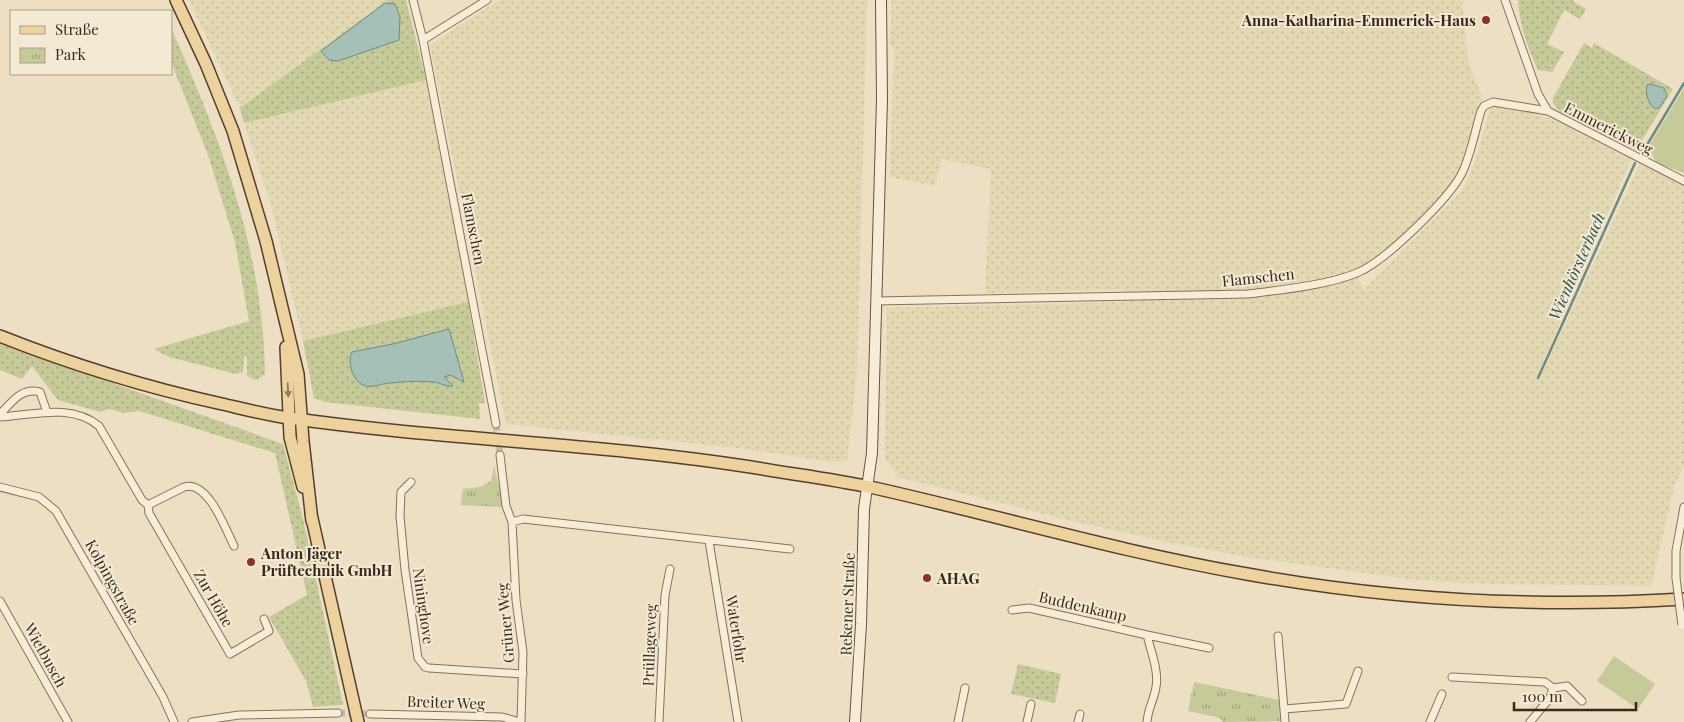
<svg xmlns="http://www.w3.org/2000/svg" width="1684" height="722" viewBox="0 0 1684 722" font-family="'Playfair Display',serif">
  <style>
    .farmland { fill: url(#farmland-dots) }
    .grass { fill: url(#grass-dots) }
    .park { fill: url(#park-tufts) }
    .garden { fill: #c6ca98 }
    .water { fill: #a5c0b7; stroke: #6d8d84 }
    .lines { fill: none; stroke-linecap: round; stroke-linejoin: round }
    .stream { stroke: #6d8d84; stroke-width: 2.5 }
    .street-tunnel { stroke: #c8bba2; stroke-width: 7; stroke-dasharray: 7 3.5; stroke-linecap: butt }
    .street-casing { stroke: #86715b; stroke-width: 9 }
    .secondary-casing { stroke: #68523e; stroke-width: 12 }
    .primary-casing { stroke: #543f2f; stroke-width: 14 }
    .street { stroke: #f7edd6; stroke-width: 7 }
    .secondary { stroke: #f7edd6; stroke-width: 10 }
    .primary { stroke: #eed29d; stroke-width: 11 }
    .street-bridge-casing { stroke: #86715b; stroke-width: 9; stroke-linecap: butt }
    .street-bridge { stroke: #f7edd6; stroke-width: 7 }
    .oneway { fill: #927e5e }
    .poi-dot { fill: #932d31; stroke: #f4ead3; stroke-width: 2 }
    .labels { text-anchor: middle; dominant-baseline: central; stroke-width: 4; stroke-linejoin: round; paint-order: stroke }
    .poi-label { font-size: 15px; font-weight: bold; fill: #37291e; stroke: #f4ead3; text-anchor: start }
    .street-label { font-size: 15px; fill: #37291e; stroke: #f4ead3 }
    .water-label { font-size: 16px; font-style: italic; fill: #2e5652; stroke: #f4ead3 }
  </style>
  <defs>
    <pattern id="farmland-dots" width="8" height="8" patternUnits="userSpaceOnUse" patternTransform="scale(1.25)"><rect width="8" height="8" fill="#e2d8b1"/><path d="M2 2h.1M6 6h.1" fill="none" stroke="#c2b998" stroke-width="1.8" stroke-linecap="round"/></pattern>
    <pattern id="grass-dots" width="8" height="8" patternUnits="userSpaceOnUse" patternTransform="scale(1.25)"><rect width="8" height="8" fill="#c6ca98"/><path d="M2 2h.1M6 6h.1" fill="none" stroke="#a2a47b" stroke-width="1.8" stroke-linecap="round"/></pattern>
    <pattern id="park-tufts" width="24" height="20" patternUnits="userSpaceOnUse" patternTransform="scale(1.25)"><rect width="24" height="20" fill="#c6ca98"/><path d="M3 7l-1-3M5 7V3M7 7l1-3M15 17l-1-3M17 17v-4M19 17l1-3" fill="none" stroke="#a2a47b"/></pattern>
  </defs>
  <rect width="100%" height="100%" fill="#ecdfc3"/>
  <!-- farmland -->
  <path class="farmland" d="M189,0H388L240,108Z
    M499,0H867L857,371L847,461L831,462L738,448L506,424L430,45Z
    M892,0H1462L1468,61L1483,100L1478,107L1460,169L1447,190L1378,259L1355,271L1364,290L1463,190L1476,160L1490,109L1497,106L1533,113L1554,120L1631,160L1536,378L1539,380L1640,164L1684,186V465L1674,487L1651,586L1490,584L1416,580L1260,559L1167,542L1076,522L898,477L885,459L887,308L1125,302L1123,290L985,293L991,169L941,159L935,186L890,177L894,50L890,45Z
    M426,80L468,302L303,341L271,205L244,123Z"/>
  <!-- grass -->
  <path class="grass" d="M388,0H406L426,80L244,123L240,108Z
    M1518,0H1574V2L1586,9L1580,19L1564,10L1547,44L1564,52L1552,72L1538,70C1528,49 1519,23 1518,0Z
    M171,28C221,140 263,250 265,374L256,380L247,376V356L244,357L243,372L236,374L169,357L154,349L249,321L235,242L208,155L171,62Z
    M1584,43L1592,48L1594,43L1673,89L1636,150L1561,113L1553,103V98Z
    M468,302L485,403H479L480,419L325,402L314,398L303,341Z
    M0,343L283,444L303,519L343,705L313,707L306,681L269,617L307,595L275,453L139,411L124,413L109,409L100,412L58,400L32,366L22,379L0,370Z
    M1018,664L1061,674L1055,703L1011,694Z"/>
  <!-- park -->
  <path class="park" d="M494,466L504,507L461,505L463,489L480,487L491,481Z
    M1194,682L1279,700L1280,721L1223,722L1220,718L1188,711Z"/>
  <!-- garden -->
  <path class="garden" d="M1684,88V173L1656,163L1649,146Z
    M1614,656L1655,684L1638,709L1597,681Z"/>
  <!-- water -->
  <path class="water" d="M385,3L395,4L400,17L399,40L338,61L329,60L321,51Z
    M1650,84L1664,88L1667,96L1660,107L1656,109C1648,105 1645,93 1647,85Z
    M449,329L464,382L450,375L444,377L453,386C446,387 441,383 434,382C420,381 405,381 391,383C381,383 370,390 361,384C352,378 347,361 352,352L393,344Z"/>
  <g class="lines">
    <!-- stream -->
    <path class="stream" d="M1641,155L1684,83
      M1538,378L1635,163"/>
    <!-- street-tunnel -->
    <path class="street-tunnel" d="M496,424L500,455
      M338,713L370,714"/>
    <defs>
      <path id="street" d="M413,0L423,40L487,0
        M1505,0L1538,94L1548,111L1684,181
        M423,40L496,424
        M876,301L1248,294C1280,290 1330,285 1359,272C1386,260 1449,199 1462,173C1471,154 1475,131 1481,111L1484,106L1493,102L1548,111
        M0,417C33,415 71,403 99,426L142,500L148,505L149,513L230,654L269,631L264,619
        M1,417V413C13,401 22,387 40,392L47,412
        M500,455L506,506L512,522L516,600L523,652L521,722
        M411,482L401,492L400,516L405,570L418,658L425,667L429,668L523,674
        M0,487L39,497L56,511L163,697L174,722
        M148,505L184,487C208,480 225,528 234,546
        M512,522L523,519L790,549
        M709,541L738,722
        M1676,578V551L1684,507
        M0,601L68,722
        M1012,610L1029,608L1147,635C1151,652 1159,671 1156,687C1154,700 1148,708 1147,722
        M1147,635L1209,648
        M1278,636L1285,722
        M1452,677L1545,682L1553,688
        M1553,688L1567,686L1582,701
        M1284,709L1346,704L1358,671
        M370,714L502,717L520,722
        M192,722L239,715L338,713
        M659,722L665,595L670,569
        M958,722L965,688
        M1027,722L1031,704
        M1078,722L1080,714
        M1430,722L1442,694
        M1530,722L1550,698L1553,688"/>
      <path id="secondary" d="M855,722L861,624L864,509L872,453L882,99L881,0"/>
      <path id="primary" d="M176,0L206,64L233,131L266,241L298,374L303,441L312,521
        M0,336C73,365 145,387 222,404C244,409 267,415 289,418C443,440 598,443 751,467C791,474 831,479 870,487C996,515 1120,552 1247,574C1391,600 1538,608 1684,599
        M286,347L290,437L303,487
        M311,514L358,722"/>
    </defs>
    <!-- street casing -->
    <use href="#street" class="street-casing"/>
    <!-- secondary casing -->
    <use href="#secondary" class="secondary-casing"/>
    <!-- primary casing -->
    <use href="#primary" class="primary-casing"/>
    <!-- street -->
    <use href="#street" class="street"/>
    <!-- secondary -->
    <use href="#secondary" class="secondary"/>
    <!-- primary -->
    <use href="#primary" class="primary"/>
    <defs>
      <path id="street-bridge" d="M1676,578L1682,625"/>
    </defs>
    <!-- street-bridge casing -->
    <use href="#street-bridge" class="street-bridge-casing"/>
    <!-- street-bridge -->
    <use href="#street-bridge" class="street-bridge"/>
  </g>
  <!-- one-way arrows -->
  <defs><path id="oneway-solid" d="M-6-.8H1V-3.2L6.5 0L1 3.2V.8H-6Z" transform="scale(1.25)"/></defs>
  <use class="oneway" href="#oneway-solid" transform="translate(288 390) rotate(87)"/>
  <!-- markers -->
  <g class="poi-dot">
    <circle cx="1486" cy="20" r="5"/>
    <circle cx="251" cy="562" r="5"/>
    <circle cx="927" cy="578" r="5"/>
  </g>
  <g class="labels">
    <!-- poi labels -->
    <g class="poi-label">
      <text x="1476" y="20" text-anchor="end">Anna-Katharina-Emmerick-Haus</text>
      <text x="261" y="553">Anton Jäger<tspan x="261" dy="17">Prüftechnik GmbH</tspan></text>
      <text x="937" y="578">AHAG</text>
    </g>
    <!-- street labels -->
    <g class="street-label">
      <text transform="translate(1609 128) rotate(27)">Emmerickweg</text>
      <text transform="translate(474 229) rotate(79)">Flamschen</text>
      <text transform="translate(1258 277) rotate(-6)">Flamschen</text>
      <text transform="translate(113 582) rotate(61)">Kolpingstraße</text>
      <text transform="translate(214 598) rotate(60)">Zur Höhe</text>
      <text transform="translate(847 604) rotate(-88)">Rekener Straße</text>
      <text transform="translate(424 606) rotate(82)">Nininghove</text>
      <text transform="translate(1083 606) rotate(13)">Buddenkamp</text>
      <text transform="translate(505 623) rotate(-95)">Grüner Weg</text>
      <text transform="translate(737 629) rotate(81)">Waterfohr</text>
      <text transform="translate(649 645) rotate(-88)">Prüllageweg</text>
      <text transform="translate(46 655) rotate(61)">Wietbusch</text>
      <text transform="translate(446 702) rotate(2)">Breiter Weg</text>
    </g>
    <!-- water labels -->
    <g class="water-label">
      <text transform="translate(1576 266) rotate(-66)">Wienhörsterbach</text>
    </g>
  </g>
  <!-- legend -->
  <rect x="10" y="10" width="162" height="65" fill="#f4ead3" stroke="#a89d8b"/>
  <rect x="20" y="26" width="25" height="8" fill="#eed29d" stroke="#a89d8b"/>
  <text x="55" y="35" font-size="15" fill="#37291e">Straße</text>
  <rect x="20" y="48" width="25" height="15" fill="url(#park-tufts)" stroke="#a89d8b"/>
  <text x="55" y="60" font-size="15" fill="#37291e">Park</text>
  <!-- scale -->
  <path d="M1514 702v8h122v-8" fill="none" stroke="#37291e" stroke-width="2.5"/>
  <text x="1522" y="702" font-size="15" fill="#37291e" stroke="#f4ead3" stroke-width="4" paint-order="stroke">100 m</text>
</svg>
